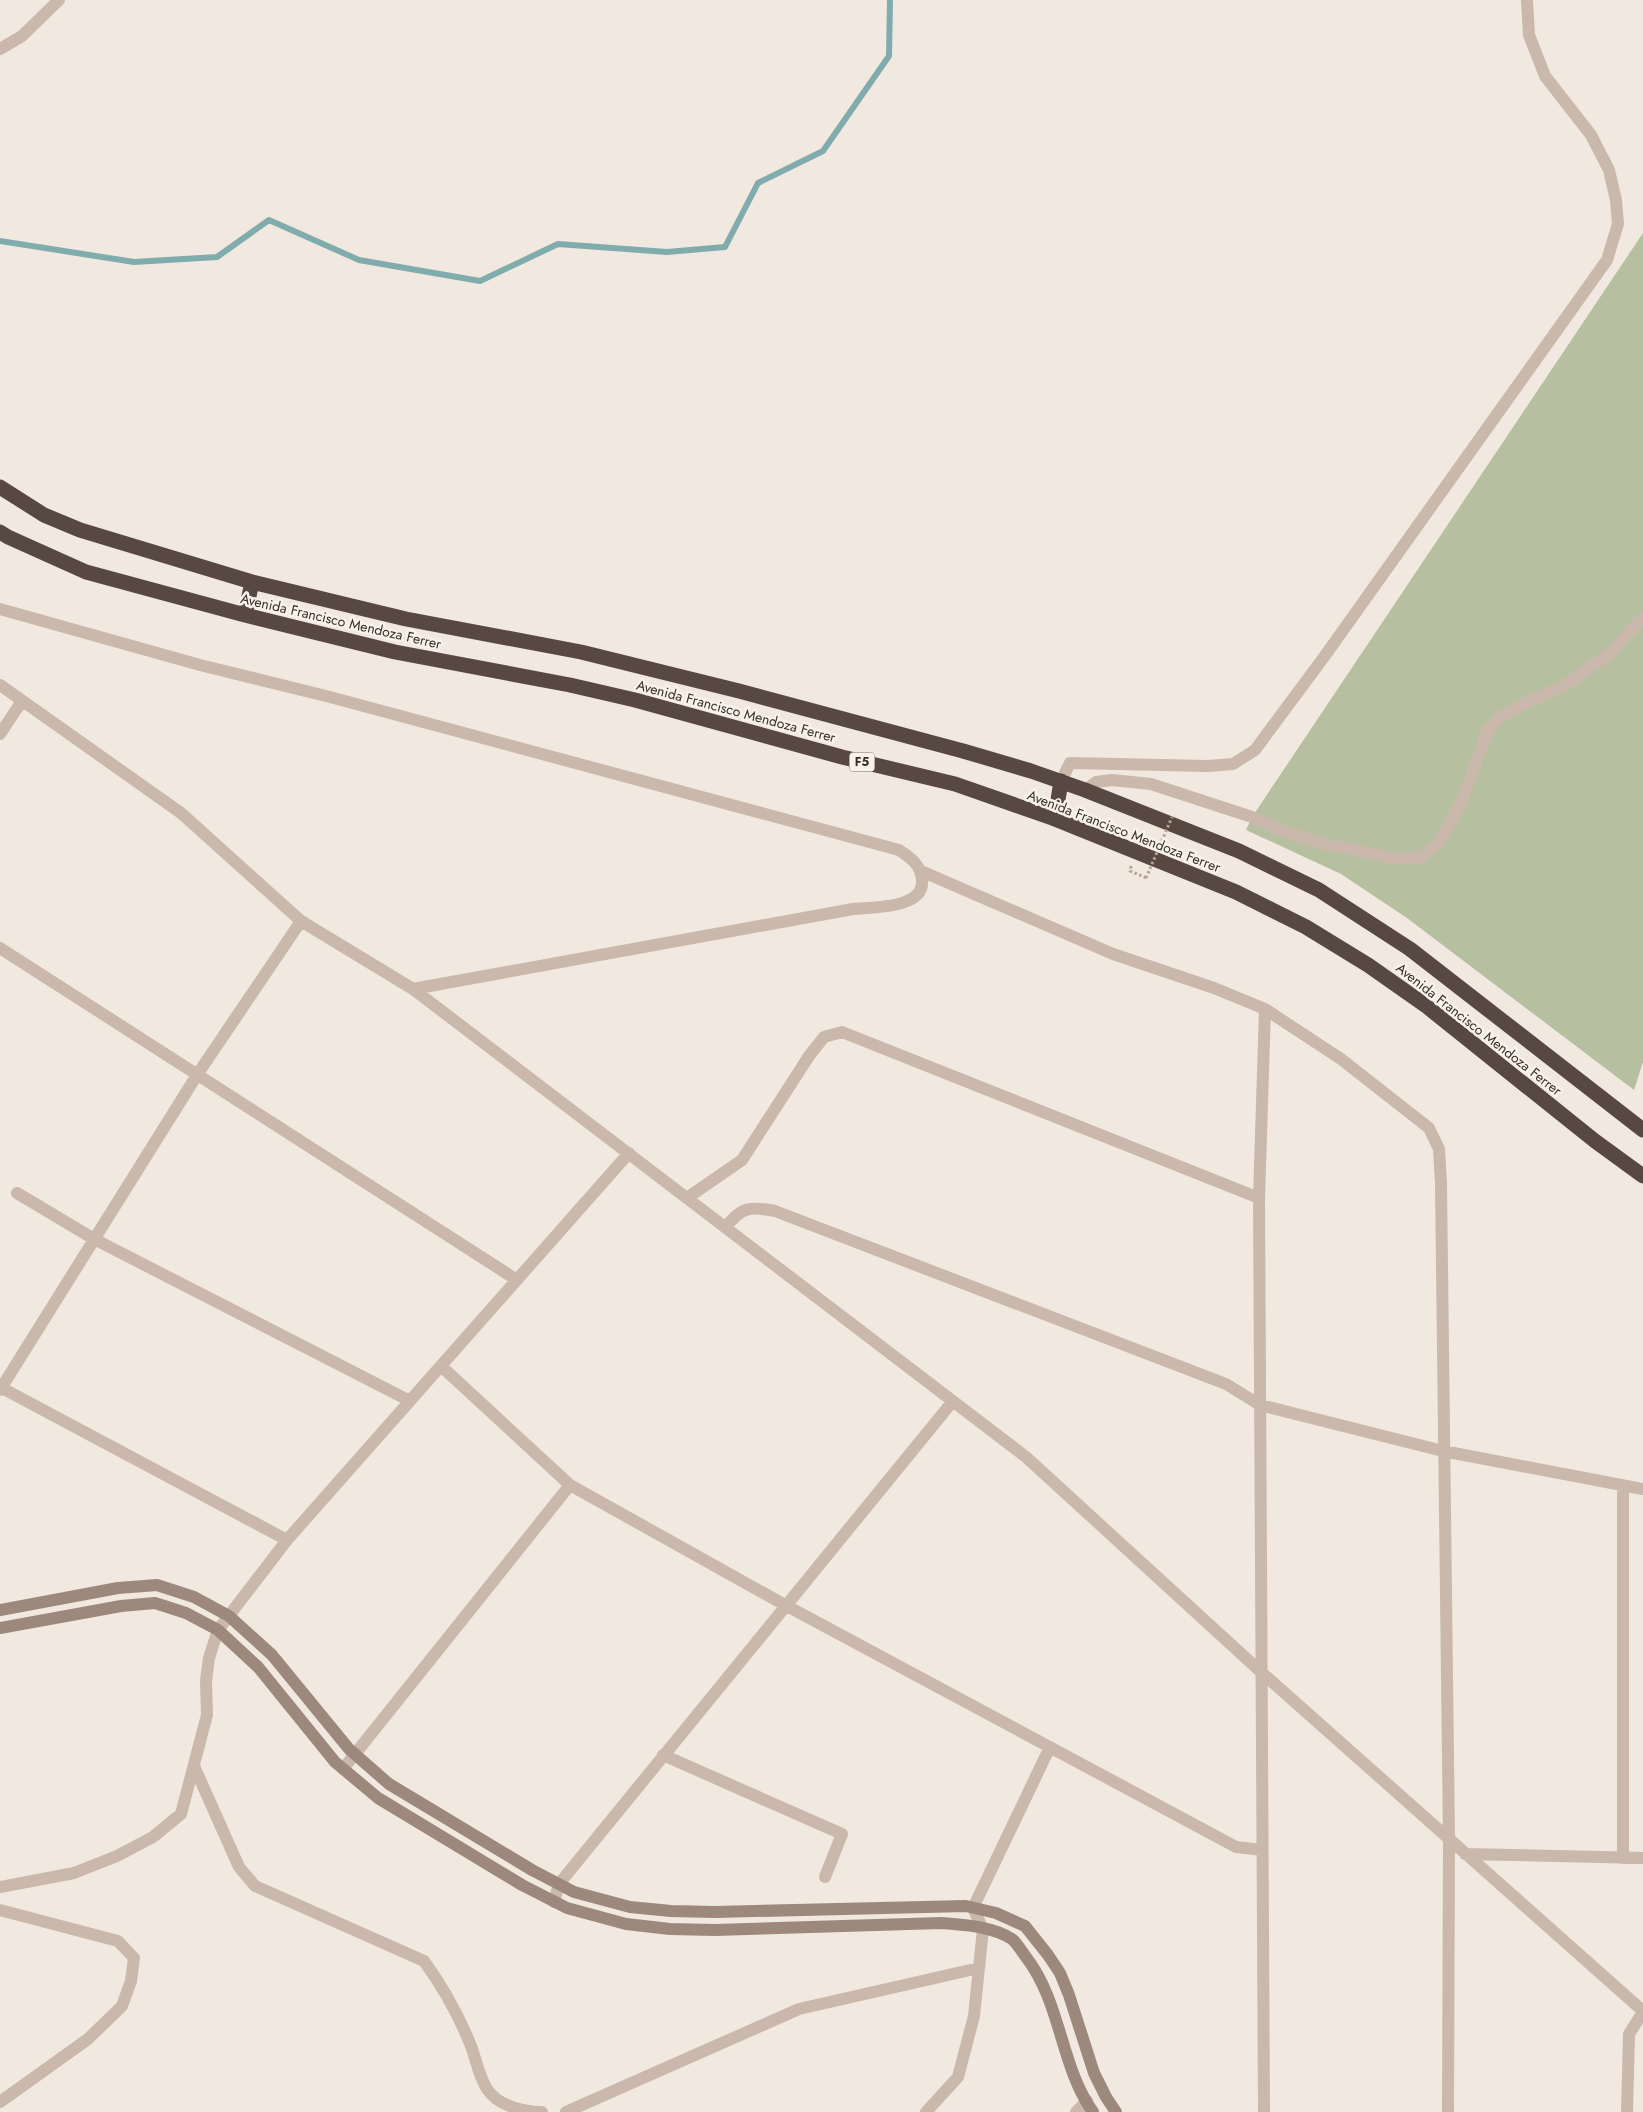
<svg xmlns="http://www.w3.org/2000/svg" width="1643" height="2112" viewBox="0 0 1643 2112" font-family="Jost,sans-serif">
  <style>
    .green { fill: #b6c0a0 }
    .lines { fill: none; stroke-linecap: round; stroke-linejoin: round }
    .stream { stroke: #80acad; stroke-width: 6 }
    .path { stroke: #b5a296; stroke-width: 3; stroke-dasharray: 2.5 2.5; stroke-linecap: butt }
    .lane { stroke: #c9b8ab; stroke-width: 12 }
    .street { stroke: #c9b8ab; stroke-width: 12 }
    .secondary { stroke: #9d887d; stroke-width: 12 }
    .highway { stroke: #584842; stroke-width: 15 }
    .path-bridge { stroke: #b5a296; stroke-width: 3; stroke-dasharray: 2.5 2.5; stroke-linecap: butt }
    .labels { text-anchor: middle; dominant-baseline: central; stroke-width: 5; stroke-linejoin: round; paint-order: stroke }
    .shield { fill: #f9f2eb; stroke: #716964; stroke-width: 1 }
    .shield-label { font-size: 12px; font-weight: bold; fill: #372e2a }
    .street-label { font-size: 14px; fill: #372e2a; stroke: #f9f2eb }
  </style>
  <rect width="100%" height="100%" fill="#f1e8df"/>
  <!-- green -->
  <path class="green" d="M1643,233V1062L1634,1090L1407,918L1341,874L1246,830L1252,817Z"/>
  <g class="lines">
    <!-- stream -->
    <path class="stream" d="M0,241L134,262L217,257L269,220L359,260L480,281L558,244L667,252L725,247L758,183L823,151L889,56L890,0"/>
    <!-- path -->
    <path class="path" d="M1131,866L1130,871L1146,878"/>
    <!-- lane -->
    <path class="lane" d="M1085,790L1096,782L1112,780L1151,784L1252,817L1285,832L1321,843L1391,858H1419L1439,843L1462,801L1487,732L1500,717L1527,702L1564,686L1609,654L1643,617
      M663,1755L842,1834L825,1877"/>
    <!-- street -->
    <path class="street" d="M0,49L22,36L59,0
      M0,609L200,665L330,697L899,850C911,858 921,865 922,880C925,909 872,907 853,909L413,989
      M0,685L181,813L301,921L413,989L1026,1457L1260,1671L1643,2011
      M0,734L22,701
      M1061,781L1070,763L1208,766L1233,764L1255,750L1324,657L1607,260L1618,224L1616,200L1609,170L1591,135L1545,76L1529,35L1527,0
      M921,871L1113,954L1214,988L1265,1009L1341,1059L1429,1128L1439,1149L1441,1184L1449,1840L1448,2112
      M0,948L517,1280
      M17,1193L94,1239L410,1401
      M687,1198L742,1160L809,1056L824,1037L842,1032L1259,1198L1264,2112
      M1259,1198L1265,1009
      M726,1227C741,1207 750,1206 775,1211L1226,1384L1260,1405L1443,1451L1643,1489
      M441,1366L570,1485L785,1605L1236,1847L1262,1850
      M0,1387L287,1540
      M0,1390L197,1075L301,921
      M194,1766L239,1867L255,1886L424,1961C443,1987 459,2016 471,2046C476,2059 479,2077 487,2089C498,2106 524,2112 542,2112
      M343,1769L570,1485
      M1465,1854L1643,1858
      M1623,1858V1486
      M0,1887L74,1873L117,1856L153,1837L181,1814L207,1715L206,1681L209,1658L218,1630L287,1540L629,1153
      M554,1902L559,1884L953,1401
      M0,1910L118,1941L134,1958L131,1981L122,2006L88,2039L0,2102
      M566,2112L799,2009L979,1968
      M926,2112L958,2077L974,2016L983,1929L973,1908L1050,1747
      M1076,2112L1087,2101
      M1627,2112L1629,2034L1643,2012"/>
    <!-- secondary -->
    <path class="secondary" d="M0,1610L118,1588L157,1585L194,1597L229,1616L272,1655L349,1749L389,1784L532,1870L574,1892L630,1907L671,1911L715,1912L966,1906L996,1913L1025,1926L1048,1955L1060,1973L1069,1995L1094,2073L1106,2097L1116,2112
      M0,1628L121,1606L155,1603L186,1613L218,1630L258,1667L335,1762L378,1798L522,1885L567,1908L626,1924L670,1929L715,1930L941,1923C964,1925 992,1926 1012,1939C1017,1943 1022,1952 1026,1957C1062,2004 1060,2066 1093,2112"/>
    <!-- highway -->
    <path class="highway" d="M0,487L44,515L80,530L252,582L406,619L581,652L739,691L963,751L1031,771L1085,790L1239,851L1319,890L1410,949L1643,1130
      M0,532L8,537L86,572L245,615L395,652L570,685L635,700L842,757L955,784L1055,819L1236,892L1306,927L1368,965L1425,1005L1595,1141L1643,1176
      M245,615L252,582
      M1055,819L1061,781"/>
    <!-- path-bridge -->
    <path class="path-bridge" d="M1146,878L1172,817"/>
  </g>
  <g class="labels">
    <!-- shield labels -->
    <rect class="shield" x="849.5" y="752.5" width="25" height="19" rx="4"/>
    <g class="shield-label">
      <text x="862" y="762">F5</text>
    </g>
    <!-- street labels -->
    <g class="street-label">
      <text transform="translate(341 621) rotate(13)">Avenida Francisco Mendoza Ferrer</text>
      <text transform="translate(736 711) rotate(15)">Avenida Francisco Mendoza Ferrer</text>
      <text transform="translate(1124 831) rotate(21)">Avenida Francisco Mendoza Ferrer</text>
      <text transform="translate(1479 1029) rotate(38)">Avenida Francisco Mendoza Ferrer</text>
    </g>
  </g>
</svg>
